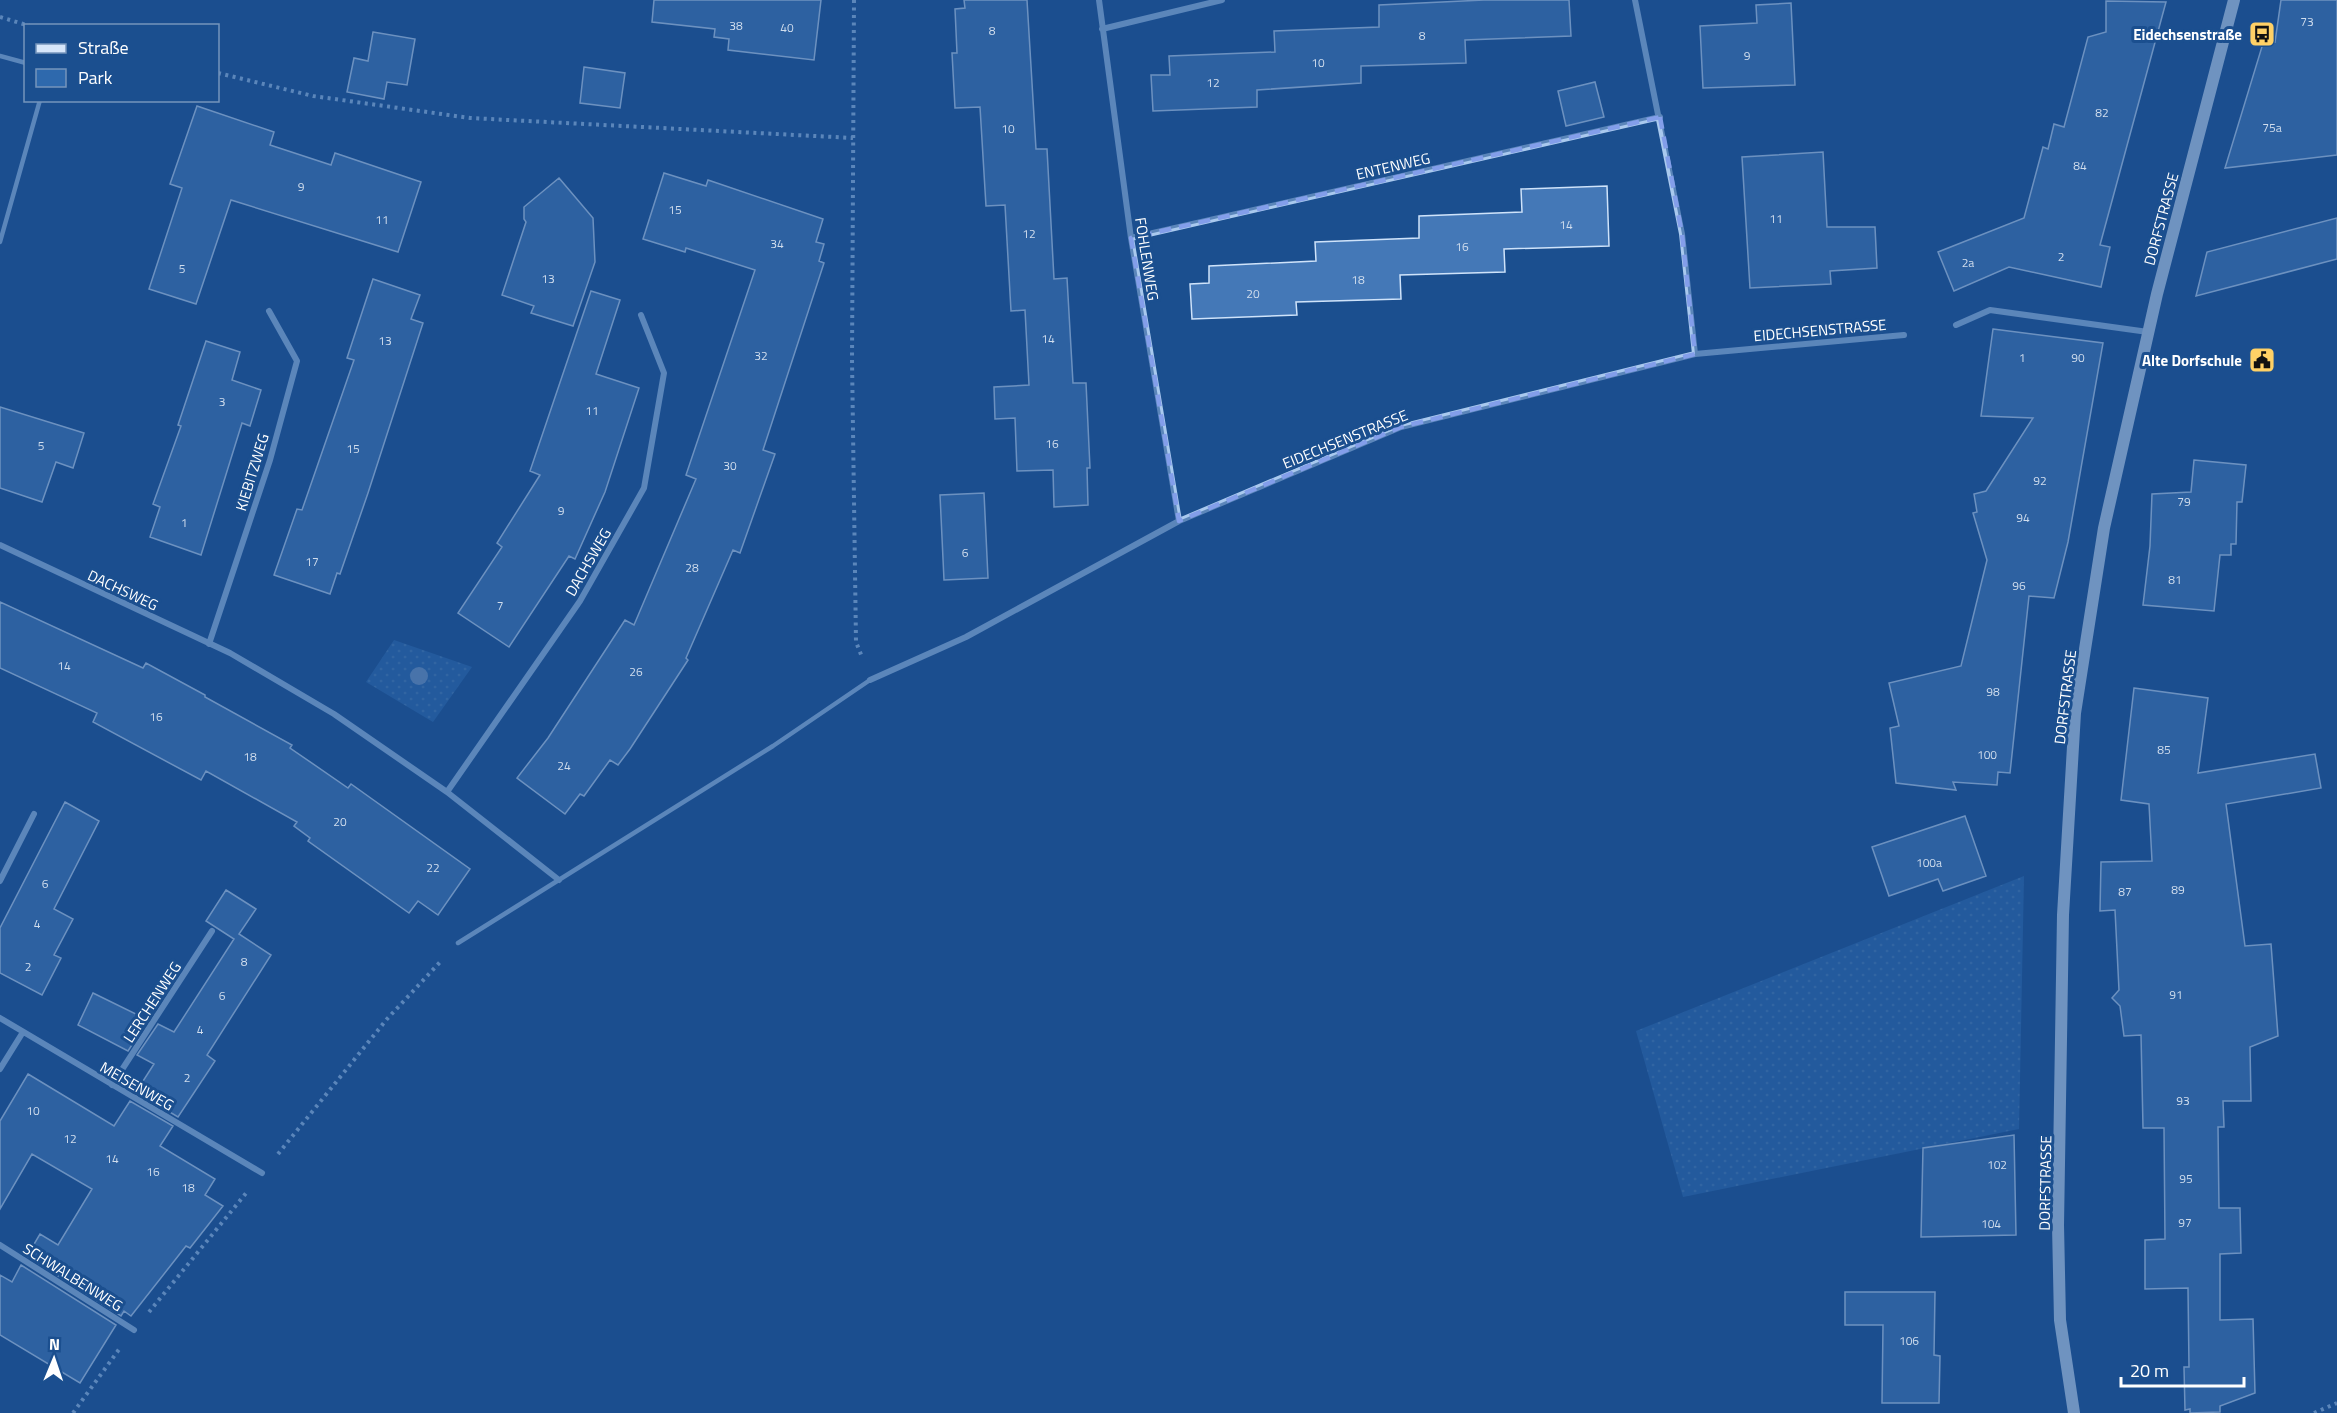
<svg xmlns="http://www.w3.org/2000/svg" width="2337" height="1413" viewBox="0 0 2337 1413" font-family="'Titillium Web',sans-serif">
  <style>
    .green { fill: url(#green-dots) }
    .building { fill: #4478b7; stroke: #cfe3fa; stroke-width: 1.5 }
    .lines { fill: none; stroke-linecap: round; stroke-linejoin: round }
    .path { stroke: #a9c9ee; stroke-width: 4; stroke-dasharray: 3 4.5; stroke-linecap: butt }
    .lane { stroke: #a9c9ee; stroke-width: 4.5 }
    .street { stroke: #a9c9ee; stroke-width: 6 }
    .secondary { stroke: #d6e6fa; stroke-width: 12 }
    .tree { fill: #7ea0ca }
    .marked { fill: none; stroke: #839eea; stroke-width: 4.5; stroke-dasharray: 12 8; stroke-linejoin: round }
    .labels { text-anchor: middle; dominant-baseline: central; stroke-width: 6; stroke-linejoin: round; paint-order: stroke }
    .number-label { font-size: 12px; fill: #d0dded }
    .poi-label { font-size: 15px; font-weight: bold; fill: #fff; stroke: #1b4f8f; text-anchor: end }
    .street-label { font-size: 15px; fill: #fff; stroke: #1b4f8f }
  </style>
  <defs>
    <pattern id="green-dots" width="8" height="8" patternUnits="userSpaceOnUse" patternTransform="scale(1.5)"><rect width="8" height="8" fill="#2e69ad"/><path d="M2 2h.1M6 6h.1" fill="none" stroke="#4d80b9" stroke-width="1.8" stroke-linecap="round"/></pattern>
  </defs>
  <rect width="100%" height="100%" fill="#1b4f8f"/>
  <!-- green -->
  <path class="green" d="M394,640L472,667L433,722L366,682Z
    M2024,876L2019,1129L1683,1197L1636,1031Z"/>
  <!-- building -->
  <path class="building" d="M654,0H821L814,60L728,50L729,39L714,37L715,29L652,22Z
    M964,0H1027L1036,149H1047L1054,279L1067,278L1073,383H1086L1090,468H1087L1088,505L1054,507L1053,470L1017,471L1015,418L995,419L994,387L1029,385L1025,310L1011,311L1005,205L986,206L980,107L955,108L952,53H957L955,9L965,8Z
    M1484,0H1569L1571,36L1465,40L1466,63L1361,66V83L1257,90V107L1153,111L1151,75H1170L1169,56L1275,52L1274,31L1379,27V5Z
    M2281,0H2337V155L2225,168L2264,40L2275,42Z
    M2106,1L2166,2L2100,245L2110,247L2101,287L2009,267L1954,291L1938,252L2024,218L2043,147L2048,149L2054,124L2064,127L2088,37L2106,32Z
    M1791,3L1795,85L1703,88L1700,26L1757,23L1756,5Z
    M373,32L415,39L407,85L387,82L384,99L347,92L354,58L368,61Z
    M584,67L625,73L620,108L580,103Z
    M1595,82L1604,117L1566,126L1558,91Z
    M197,106L274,132L270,145L331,165L335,153L421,182L398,252L231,200L196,304L149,289L182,188L170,184Z
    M1823,152L1827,227H1875L1877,268L1830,271L1831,284L1750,288L1742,157Z
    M664,173L706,186L708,180L823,219L816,242L824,244L819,261L824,263L763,450L775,454L740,553L733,550L686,658L688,660L630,749L618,765L610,760L584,796L580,794L565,814L517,778L548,738L625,620L634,625L696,479L686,475L755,270L686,248L685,252L643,239Z
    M559,178L593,218L595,262L573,326L531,313L534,306L502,295L526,222L524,219V207Z
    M1607,186L1609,246L1504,249L1505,272L1400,275L1401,299L1296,302L1297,315L1192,319L1190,284L1209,283V266L1316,261L1315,242L1419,238V216L1522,212L1521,189Z
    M2337,218V259L2196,296L2207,252Z
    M373,279L420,295L411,319L423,323L368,493L340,574L337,573L330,594L274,575L297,509L302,510L354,360L347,358Z
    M591,291L620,300L596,374L639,388L605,492L575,559L569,556L509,647L458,613L502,547L497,543L540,475L530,471Z
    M1993,329L2103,343L2068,542L2054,598L2029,596L2010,773L1998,772L1997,785L1953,782L1956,790L1896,783L1890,728L1899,726L1889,683L1961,666L1987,560L1973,513L1977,512L1974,494L1986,491L2033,418L1981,416Z
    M206,341L240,352L232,380L261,390L250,426L242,423L201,555L150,537L160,507L153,504L181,426L178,425Z
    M0,407L84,433L73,468L56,462L42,502L0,488Z
    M2194,460L2246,465L2242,502H2237L2236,544H2231V555H2220L2214,611L2143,605L2150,546L2152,494L2191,492Z
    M984,493L988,578L944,580L940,495Z
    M0,602L143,668L146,663L205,695V697L292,745L290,748L348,788L351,784L470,869L438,915L418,901L409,913L308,841L310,838L294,826L297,822L206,771L201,780L93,722L97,713L0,668Z
    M2134,688L2208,698L2198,773L2315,754L2321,788L2226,804L2245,946L2271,944L2278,1036L2250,1047L2251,1101H2223L2224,1127H2218L2219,1208H2240L2241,1253L2220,1254V1320L2253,1319L2255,1393L2220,1406V1412L2190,1413V1409L2185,1410L2184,1367H2189L2188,1288L2145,1289V1240L2165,1239L2164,1128H2143L2141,1035L2124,1036L2120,1006L2112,998L2119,990L2115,910L2100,911L2101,862L2152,861L2149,804L2121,800Z
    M65,802L99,821L54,909L73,919L54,955L61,958L42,995L0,973V928Z
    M1965,816L1986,876L1943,891L1938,879L1889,896L1872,847Z
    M226,890L256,909L239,934L271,955L207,1055L215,1061L178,1117L136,1092L154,1064L137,1055L158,1024L174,1032L234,939L206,921Z
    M93,993L148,1020L128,1051L78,1025Z
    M28,1074L114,1126L130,1101L173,1126L160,1146L215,1179L205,1195L223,1206L190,1248L186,1246L131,1316L124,1311L121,1316L27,1256L40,1234L58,1245L92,1189L32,1154L0,1209V1121Z
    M2014,1135L2016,1235L1921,1237L1923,1148Z
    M21,1265L116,1325L80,1383L0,1335V1275L12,1282Z
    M1845,1292H1935L1934,1355L1940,1356L1939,1403H1882L1883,1325H1845Z"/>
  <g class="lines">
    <!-- path -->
    <path class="path" d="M854,0L852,359L856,642L862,657
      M0,17L30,26
      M218,73L313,96L470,118L853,138
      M278,1154L387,1019L442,960
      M149,1312L247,1192
      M73,1413L120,1348
      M2314,1413L2337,1403"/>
    <!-- lane -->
    <path class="lane" d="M0,56L26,63
      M0,242L40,100
      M458,943L773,746L870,680"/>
    <!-- street -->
    <path class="street" d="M1099,0L1131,238L1179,521
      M1635,0L1682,234L1695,354
      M1102,29L1222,0
      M1131,238L1660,117
      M1956,325L1990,310L2148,332
      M0,545L230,653L334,714L447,792L559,880
      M209,644L270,460L297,361L269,311
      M870,680L966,637L1179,521L1401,427L1695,354L1904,335
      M447,792L580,601L644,488L664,373L641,315
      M0,881L34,814
      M0,1018L262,1173
      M0,1069L23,1032
      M112,1085L212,931
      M0,1245L134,1330"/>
    <!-- secondary -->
    <path class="secondary" d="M2074,1413L2060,1320L2058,1225L2063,915L2075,713L2104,528L2157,294L2234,0"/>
  </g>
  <!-- trees -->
  <circle class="tree" cx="419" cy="676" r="9"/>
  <!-- marked area -->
  <path d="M0 0H2337V1413H0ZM1660,117L1682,234L1695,354L1401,427L1179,521L1131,238Z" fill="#1b4f8f" fill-opacity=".55" fill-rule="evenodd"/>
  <path class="marked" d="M1660,117L1682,234L1695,354L1401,427L1179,521L1131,238Z"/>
  <!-- icons -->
  <defs>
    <symbol id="bus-square" viewBox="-11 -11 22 22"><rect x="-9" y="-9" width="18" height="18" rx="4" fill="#ffd166" stroke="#1b4f8f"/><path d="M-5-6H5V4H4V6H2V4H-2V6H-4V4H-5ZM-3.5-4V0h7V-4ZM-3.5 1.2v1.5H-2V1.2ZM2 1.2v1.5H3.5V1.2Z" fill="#111"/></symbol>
    <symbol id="civic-square" viewBox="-11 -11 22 22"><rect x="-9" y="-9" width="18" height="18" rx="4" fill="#ffd166" stroke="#1b4f8f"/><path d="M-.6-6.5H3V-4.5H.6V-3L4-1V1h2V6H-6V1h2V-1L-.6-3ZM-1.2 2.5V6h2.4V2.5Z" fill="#111"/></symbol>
  </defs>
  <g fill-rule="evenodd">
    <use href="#bus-square" x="2247" y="19" width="30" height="30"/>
    <use href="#civic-square" x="2247" y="345" width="30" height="30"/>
  </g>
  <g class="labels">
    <!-- number labels -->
    <g class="number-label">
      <text x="2307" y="21">73</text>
      <text x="736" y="25">38</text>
      <text x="787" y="27">40</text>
      <text x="992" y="30">8</text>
      <text x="1422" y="35">8</text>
      <text x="1747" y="55">9</text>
      <text x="1318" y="62">10</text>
      <text x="1213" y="82">12</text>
      <text x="2102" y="112">82</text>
      <text x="2272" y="127">75a</text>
      <text x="1008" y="128">10</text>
      <text x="2080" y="165">84</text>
      <text x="301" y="186">9</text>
      <text x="675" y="209">15</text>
      <text x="1776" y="218">11</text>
      <text x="382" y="219">11</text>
      <text x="1566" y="224">14</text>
      <text x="1029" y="233">12</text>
      <text x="777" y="243">34</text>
      <text x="1462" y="246">16</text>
      <text x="2061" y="256">2</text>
      <text x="1968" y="262">2a</text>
      <text x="182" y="268">5</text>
      <text x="548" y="278">13</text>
      <text x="1358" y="279">18</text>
      <text x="1253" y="293">20</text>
      <text x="1048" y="338">14</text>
      <text x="385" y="340">13</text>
      <text x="761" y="355">32</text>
      <text x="2022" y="357">1</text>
      <text x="2078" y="357">90</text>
      <text x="222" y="401">3</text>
      <text x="592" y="410">11</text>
      <text x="1052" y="443">16</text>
      <text x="41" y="445">5</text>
      <text x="353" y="448">15</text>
      <text x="730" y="465">30</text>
      <text x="2040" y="480">92</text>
      <text x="2184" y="501">79</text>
      <text x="561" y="510">9</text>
      <text x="2023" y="517">94</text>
      <text x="184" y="522">1</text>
      <text x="965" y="552">6</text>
      <text x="312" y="561">17</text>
      <text x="692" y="567">28</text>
      <text x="2175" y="579">81</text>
      <text x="2019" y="585">96</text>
      <text x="500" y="605">7</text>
      <text x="64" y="665">14</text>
      <text x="636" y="671">26</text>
      <text x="1993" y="691">98</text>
      <text x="156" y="716">16</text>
      <text x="2164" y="749">85</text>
      <text x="1987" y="754">100</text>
      <text x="250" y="756">18</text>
      <text x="564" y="765">24</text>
      <text x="340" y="821">20</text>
      <text x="1929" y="862">100a</text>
      <text x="433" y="867">22</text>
      <text x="45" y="883">6</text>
      <text x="2178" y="889">89</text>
      <text x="2125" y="891">87</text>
      <text x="37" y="923">4</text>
      <text x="244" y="961">8</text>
      <text x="28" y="966">2</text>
      <text x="2176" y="994">91</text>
      <text x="222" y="995">6</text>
      <text x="200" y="1029">4</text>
      <text x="187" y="1077">2</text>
      <text x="2183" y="1100">93</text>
      <text x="33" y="1110">10</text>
      <text x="70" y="1138">12</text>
      <text x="112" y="1158">14</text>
      <text x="1997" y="1164">102</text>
      <text x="153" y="1171">16</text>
      <text x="2186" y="1178">95</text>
      <text x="188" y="1187">18</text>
      <text x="2185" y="1222">97</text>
      <text x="1991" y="1223">104</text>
      <text x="1909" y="1340">106</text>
    </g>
    <!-- poi labels -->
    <g class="poi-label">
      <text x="2242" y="34">Eidechsenstraße</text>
      <text x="2242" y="360">Alte Dorfschule</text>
    </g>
    <!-- street labels -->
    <g class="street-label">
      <text transform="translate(1393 166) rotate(-13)">ENTENWEG</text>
      <text transform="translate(2161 219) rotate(-75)">DORFSTRASSE</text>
      <text transform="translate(1147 259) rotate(81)">FOHLENWEG</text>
      <text transform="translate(1820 330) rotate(-5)">EIDECHSENSTRASSE</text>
      <text transform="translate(1345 439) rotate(-22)">EIDECHSENSTRASSE</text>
      <text transform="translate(252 472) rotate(-73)">KIEBITZWEG</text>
      <text transform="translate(588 562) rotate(-60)">DACHSWEG</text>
      <text transform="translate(123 590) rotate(25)">DACHSWEG</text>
      <text transform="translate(2065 697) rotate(-83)">DORFSTRASSE</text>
      <text transform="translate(152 1002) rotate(-57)">LERCHENWEG</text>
      <text transform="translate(137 1086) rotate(30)">MEISENWEG</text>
      <text transform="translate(2045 1183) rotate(-89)">DORFSTRASSE</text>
      <text transform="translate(73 1277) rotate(32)">SCHWALBENWEG</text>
    </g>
  </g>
  <!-- legend -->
  <rect x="24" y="24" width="195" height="78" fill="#1b4f8f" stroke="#7695bc" stroke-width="1.5"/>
  <rect x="36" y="44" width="30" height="9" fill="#d6e6fa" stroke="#7695bc" stroke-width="1.5"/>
  <text x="78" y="54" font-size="18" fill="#ffffff">Straße</text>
  <rect x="36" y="69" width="30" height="18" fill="#2e69ad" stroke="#7695bc" stroke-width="1.5"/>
  <text x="78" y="84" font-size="18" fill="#ffffff">Park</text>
  <!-- north arrow -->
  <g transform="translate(54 1359) rotate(2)" stroke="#1b4f8f" stroke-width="4.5" paint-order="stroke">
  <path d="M0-4.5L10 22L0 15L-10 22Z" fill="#ffffff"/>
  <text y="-9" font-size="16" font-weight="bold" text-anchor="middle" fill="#ffffff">N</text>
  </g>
  <!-- scale -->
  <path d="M2121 1377v9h123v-9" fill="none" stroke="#ffffff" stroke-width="3"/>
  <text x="2130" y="1377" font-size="18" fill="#ffffff" stroke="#1b4f8f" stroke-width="4.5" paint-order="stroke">20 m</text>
</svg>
